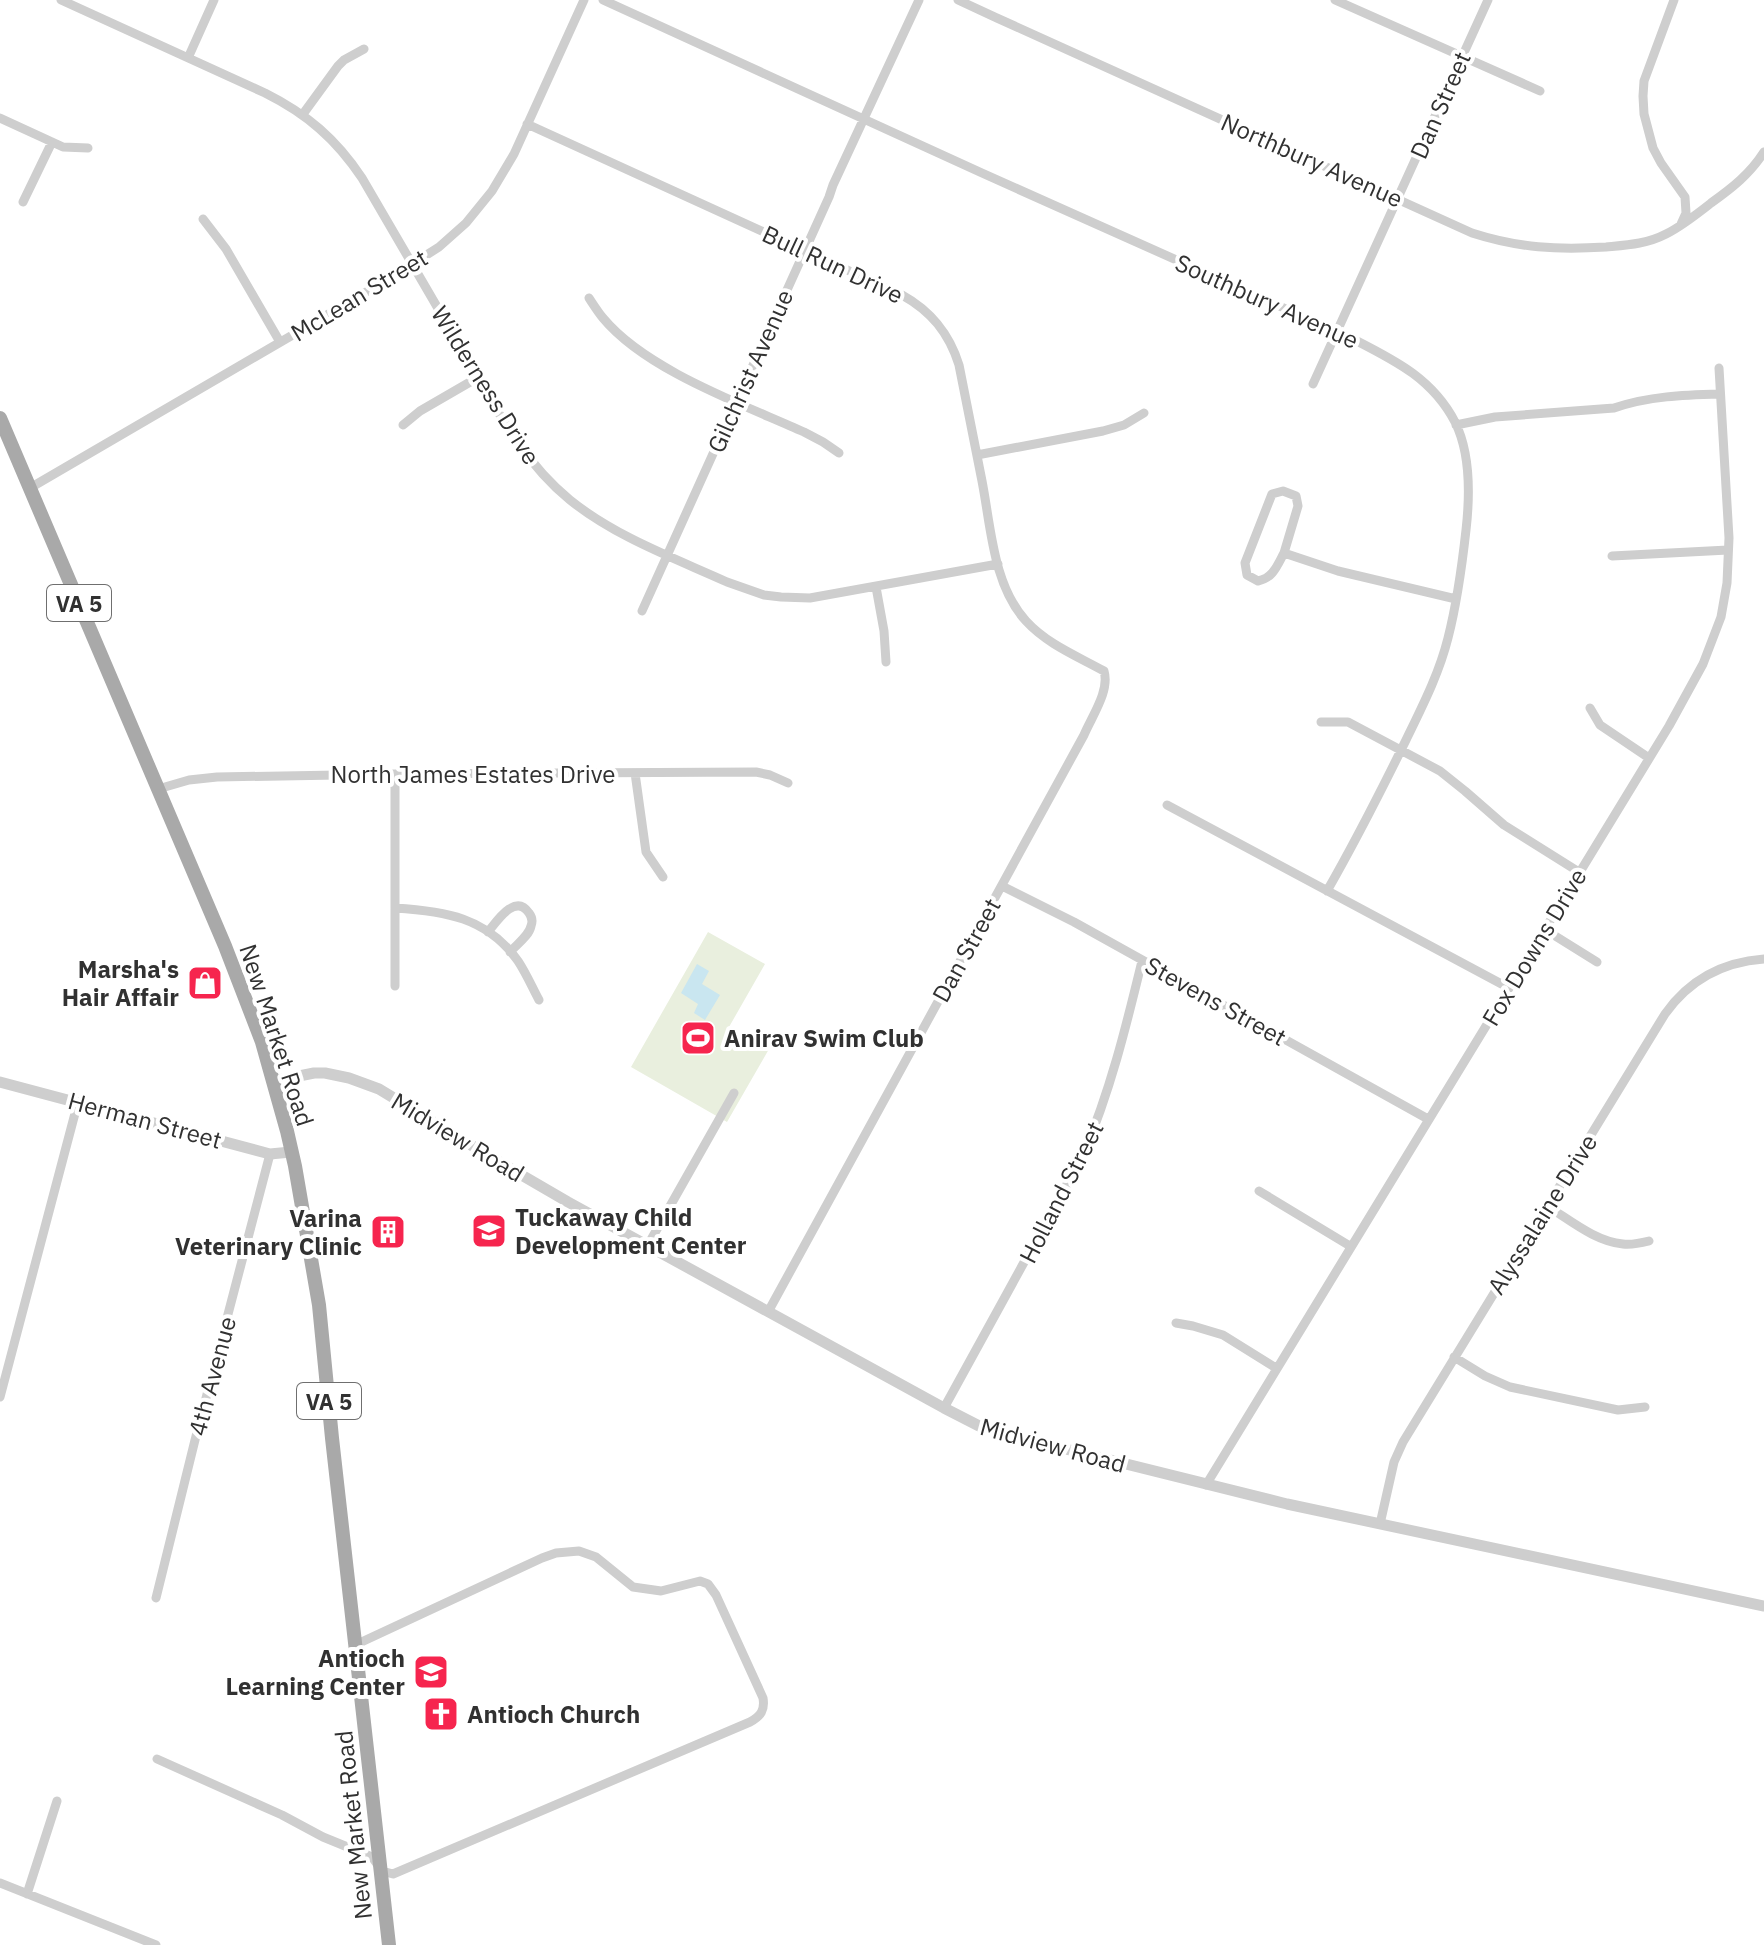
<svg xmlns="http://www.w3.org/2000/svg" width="1764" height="1945" viewBox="0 0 1764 1945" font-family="'IBM Plex Sans',sans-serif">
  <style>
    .garden { fill: #e9efde }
    .water { fill: #c9e6f0 }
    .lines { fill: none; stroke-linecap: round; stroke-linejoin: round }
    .minor { stroke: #cecece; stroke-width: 9 }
    .tertiary { stroke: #cecece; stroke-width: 11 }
    .primary { stroke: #a9a9a9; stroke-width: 14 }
    .labels { text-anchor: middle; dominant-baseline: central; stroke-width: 8; stroke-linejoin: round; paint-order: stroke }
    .shield { fill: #fff; stroke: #6f6f6f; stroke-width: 2 }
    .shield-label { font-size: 22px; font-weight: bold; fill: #313131 }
    .street-label { font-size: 24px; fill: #313131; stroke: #fff }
    .poi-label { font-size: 24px; font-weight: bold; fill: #313131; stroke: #fff; text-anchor: end }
  </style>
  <rect width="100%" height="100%" fill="#fff"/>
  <!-- garden -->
  <path class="garden" d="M708,932L765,964L729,1027L769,1049L727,1122L631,1067Z"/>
  <!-- water -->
  <path class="water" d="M697,964L709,971L702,984L720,995L705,1020L694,1013L698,1004L681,993Z"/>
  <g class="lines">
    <!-- minor -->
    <path class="minor" d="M61,0L265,93C307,114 336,139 362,178C396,236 430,294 464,353C494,405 522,461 570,500C616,537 674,558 727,582L764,595L781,597L810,598L998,564
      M603,0L982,173L1353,339C1394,360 1432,378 1455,422C1471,454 1470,495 1466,530C1462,566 1457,603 1448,638C1439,674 1422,707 1406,740C1381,791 1355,842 1327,891
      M958,0C1129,79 1301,156 1472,233C1519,248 1557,250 1606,247C1627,245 1647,244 1666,234C1682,226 1697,214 1711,203C1732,188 1750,174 1764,152
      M1335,0L1540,91
      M1674,0L1644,81L1643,96L1644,114L1653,148L1661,163L1685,197L1686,213L1681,224
      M188,58L214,0
      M303,114L338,66L344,60L364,49
      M0,118L63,147L88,148
      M527,124L902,295C931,311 949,333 959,365C967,404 974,442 982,481C991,527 993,585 1026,621C1047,644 1077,656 1104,671C1110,691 1092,716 1084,735L768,1312
      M23,202L52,142
      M203,219L226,249L280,342
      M589,298C593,304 598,312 603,318C646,370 742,404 804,432L823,442L839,453
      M1313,384L1488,0
      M403,425L420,411L477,378
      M1456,425L1495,417L1614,408C1649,396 1684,395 1720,394
      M977,455L1103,431L1124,425L1144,413
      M30,488L387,280L439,247L466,223L492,191L514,154L584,0
      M1284,553C1277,566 1273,578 1258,581L1247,575L1245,563L1272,494L1283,491L1296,496L1298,506L1284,553L1338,571L1456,599
      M1612,556L1728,550
      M876,587L884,631L886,662
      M642,611L829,197L833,185L919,0
      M1590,708L1600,725L1649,758
      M1321,722H1348L1440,771L1465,791L1504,825L1579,872
      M635,773L646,852L663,877
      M158,789L189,780L217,777L395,774L756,772L770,775L788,783
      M1167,805L1509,988
      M1002,886L1074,922L1428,1119
      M395,908C444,911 487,917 518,961C526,973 532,987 539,1000
      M1544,929L1597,962
      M488,932C497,921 515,893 529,913C532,917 533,921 531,926C529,936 517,944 510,952
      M395,986V774
      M1259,1191L1350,1246
      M1547,1206C1570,1220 1596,1242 1623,1244C1632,1245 1641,1243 1649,1241
      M648,1245L734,1093
      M1176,1323L1193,1326L1223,1335L1276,1368
      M1454,1357L1485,1376L1510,1387L1618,1410L1645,1407
      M0,1397L78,1102
      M944,1408L1083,1155C1110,1092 1126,1027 1142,961
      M1206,1485L1669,726L1703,664L1721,617L1727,583L1729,538L1719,368
      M1380,1524L1394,1462L1403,1442L1665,1014C1689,980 1723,962 1764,959
      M156,1598L195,1440L270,1154
      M157,1759L282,1815L323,1837L372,1857L382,1871L393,1874L750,1722C761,1716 765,1710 763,1698L716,1595L708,1584L700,1581L661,1591L633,1587L596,1557L579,1551L556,1553L542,1558L355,1645
      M0,1883L156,1945
      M27,1894L57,1801"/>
    <!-- tertiary -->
    <path class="tertiary" d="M274,1081L314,1073H325L349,1078L379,1089L489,1156L568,1202L944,1408L985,1429L1287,1504L1764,1606
      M0,1082L270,1154L291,1152"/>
    <!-- primary -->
    <path class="primary" d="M0,418L225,946L262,1042L287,1131L295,1166L319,1305L332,1438L389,1945"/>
  </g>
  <!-- icons -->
  <defs>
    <symbol id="shop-square" viewBox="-11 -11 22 22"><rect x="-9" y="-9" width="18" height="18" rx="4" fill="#f6254e" stroke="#fff"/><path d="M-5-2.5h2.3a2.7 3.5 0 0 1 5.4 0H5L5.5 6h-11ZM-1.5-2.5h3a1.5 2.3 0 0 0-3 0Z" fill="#fff"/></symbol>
    <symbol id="stadium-square" viewBox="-11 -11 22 22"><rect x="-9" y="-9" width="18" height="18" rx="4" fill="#f6254e" stroke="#fff"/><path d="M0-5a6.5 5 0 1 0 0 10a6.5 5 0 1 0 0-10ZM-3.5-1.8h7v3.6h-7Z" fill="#fff"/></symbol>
    <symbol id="school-square" viewBox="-11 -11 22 22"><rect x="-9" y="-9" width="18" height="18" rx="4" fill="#f6254e" stroke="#fff"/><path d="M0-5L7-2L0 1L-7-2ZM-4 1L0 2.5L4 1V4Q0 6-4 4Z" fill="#fff"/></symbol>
    <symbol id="building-square" viewBox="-11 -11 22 22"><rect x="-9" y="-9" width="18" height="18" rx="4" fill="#f6254e" stroke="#fff"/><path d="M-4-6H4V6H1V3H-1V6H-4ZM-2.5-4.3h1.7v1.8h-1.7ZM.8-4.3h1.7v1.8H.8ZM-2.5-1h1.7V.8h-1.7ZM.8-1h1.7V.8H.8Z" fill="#fff"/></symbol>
    <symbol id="church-square" viewBox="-11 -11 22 22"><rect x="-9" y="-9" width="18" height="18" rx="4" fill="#f6254e" stroke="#fff"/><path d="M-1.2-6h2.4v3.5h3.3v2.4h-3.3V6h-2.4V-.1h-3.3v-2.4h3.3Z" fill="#fff"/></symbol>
  </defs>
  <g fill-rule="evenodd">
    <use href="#shop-square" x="185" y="963" width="40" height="40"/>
    <use href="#stadium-square" x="678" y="1018" width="40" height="40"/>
    <use href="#school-square" x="469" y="1211" width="40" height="40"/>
    <use href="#building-square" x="368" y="1212" width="40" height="40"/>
    <use href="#school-square" x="411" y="1652" width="40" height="40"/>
    <use href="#church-square" x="421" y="1694" width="40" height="40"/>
  </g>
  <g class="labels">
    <!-- shield labels -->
    <g class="shield">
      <rect x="47" y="585" width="64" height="36" rx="6"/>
      <rect x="297" y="1383" width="64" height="36" rx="6"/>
    </g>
    <g class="shield-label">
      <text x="79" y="603">VA 5</text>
      <text x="329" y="1401">VA 5</text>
    </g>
    <!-- street labels -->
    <g class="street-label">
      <text transform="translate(1440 105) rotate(-66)">Dan Street</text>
      <text transform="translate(1312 160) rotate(24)">Northbury Avenue</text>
      <text transform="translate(833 264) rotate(25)">Bull Run Drive</text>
      <text transform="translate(359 295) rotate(-31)">McLean Street</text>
      <text transform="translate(1267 301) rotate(24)">Southbury Avenue</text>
      <text transform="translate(750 371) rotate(-66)">Gilchrist Avenue</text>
      <text transform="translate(486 385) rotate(58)">Wilderness Drive</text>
      <text x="473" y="774">North James Estates Drive</text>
      <text transform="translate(1534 947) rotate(-59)">Fox Downs Drive</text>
      <text transform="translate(966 950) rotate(-61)">Dan Street</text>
      <text transform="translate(1216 1001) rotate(29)">Stevens Street</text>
      <text transform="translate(277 1035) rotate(72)">New Market Road</text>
      <text transform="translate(145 1120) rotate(15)">Herman Street</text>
      <text transform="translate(458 1137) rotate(31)">Midview Road</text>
      <text transform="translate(1061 1192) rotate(-63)">Holland Street</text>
      <text transform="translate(1542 1214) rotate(-58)">Alyssalaine Drive</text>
      <text transform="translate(212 1376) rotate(-75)">4th Avenue</text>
      <text transform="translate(1053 1445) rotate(15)">Midview Road</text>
      <text transform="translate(353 1825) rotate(-96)">New Market Road</text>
    </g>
    <!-- poi labels -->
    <g class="poi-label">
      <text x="179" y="969">Marsha's<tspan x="179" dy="28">Hair Affair</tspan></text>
      <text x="724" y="1038" text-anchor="start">Anirav Swim Club</text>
      <text x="515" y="1217" text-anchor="start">Tuckaway Child<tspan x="515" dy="28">Development Center</tspan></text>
      <text x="362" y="1218">Varina<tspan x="362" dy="28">Veterinary Clinic</tspan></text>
      <text x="405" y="1658">Antioch<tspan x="405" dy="28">Learning Center</tspan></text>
      <text x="467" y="1714" text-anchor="start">Antioch Church</text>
    </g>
  </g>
</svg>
